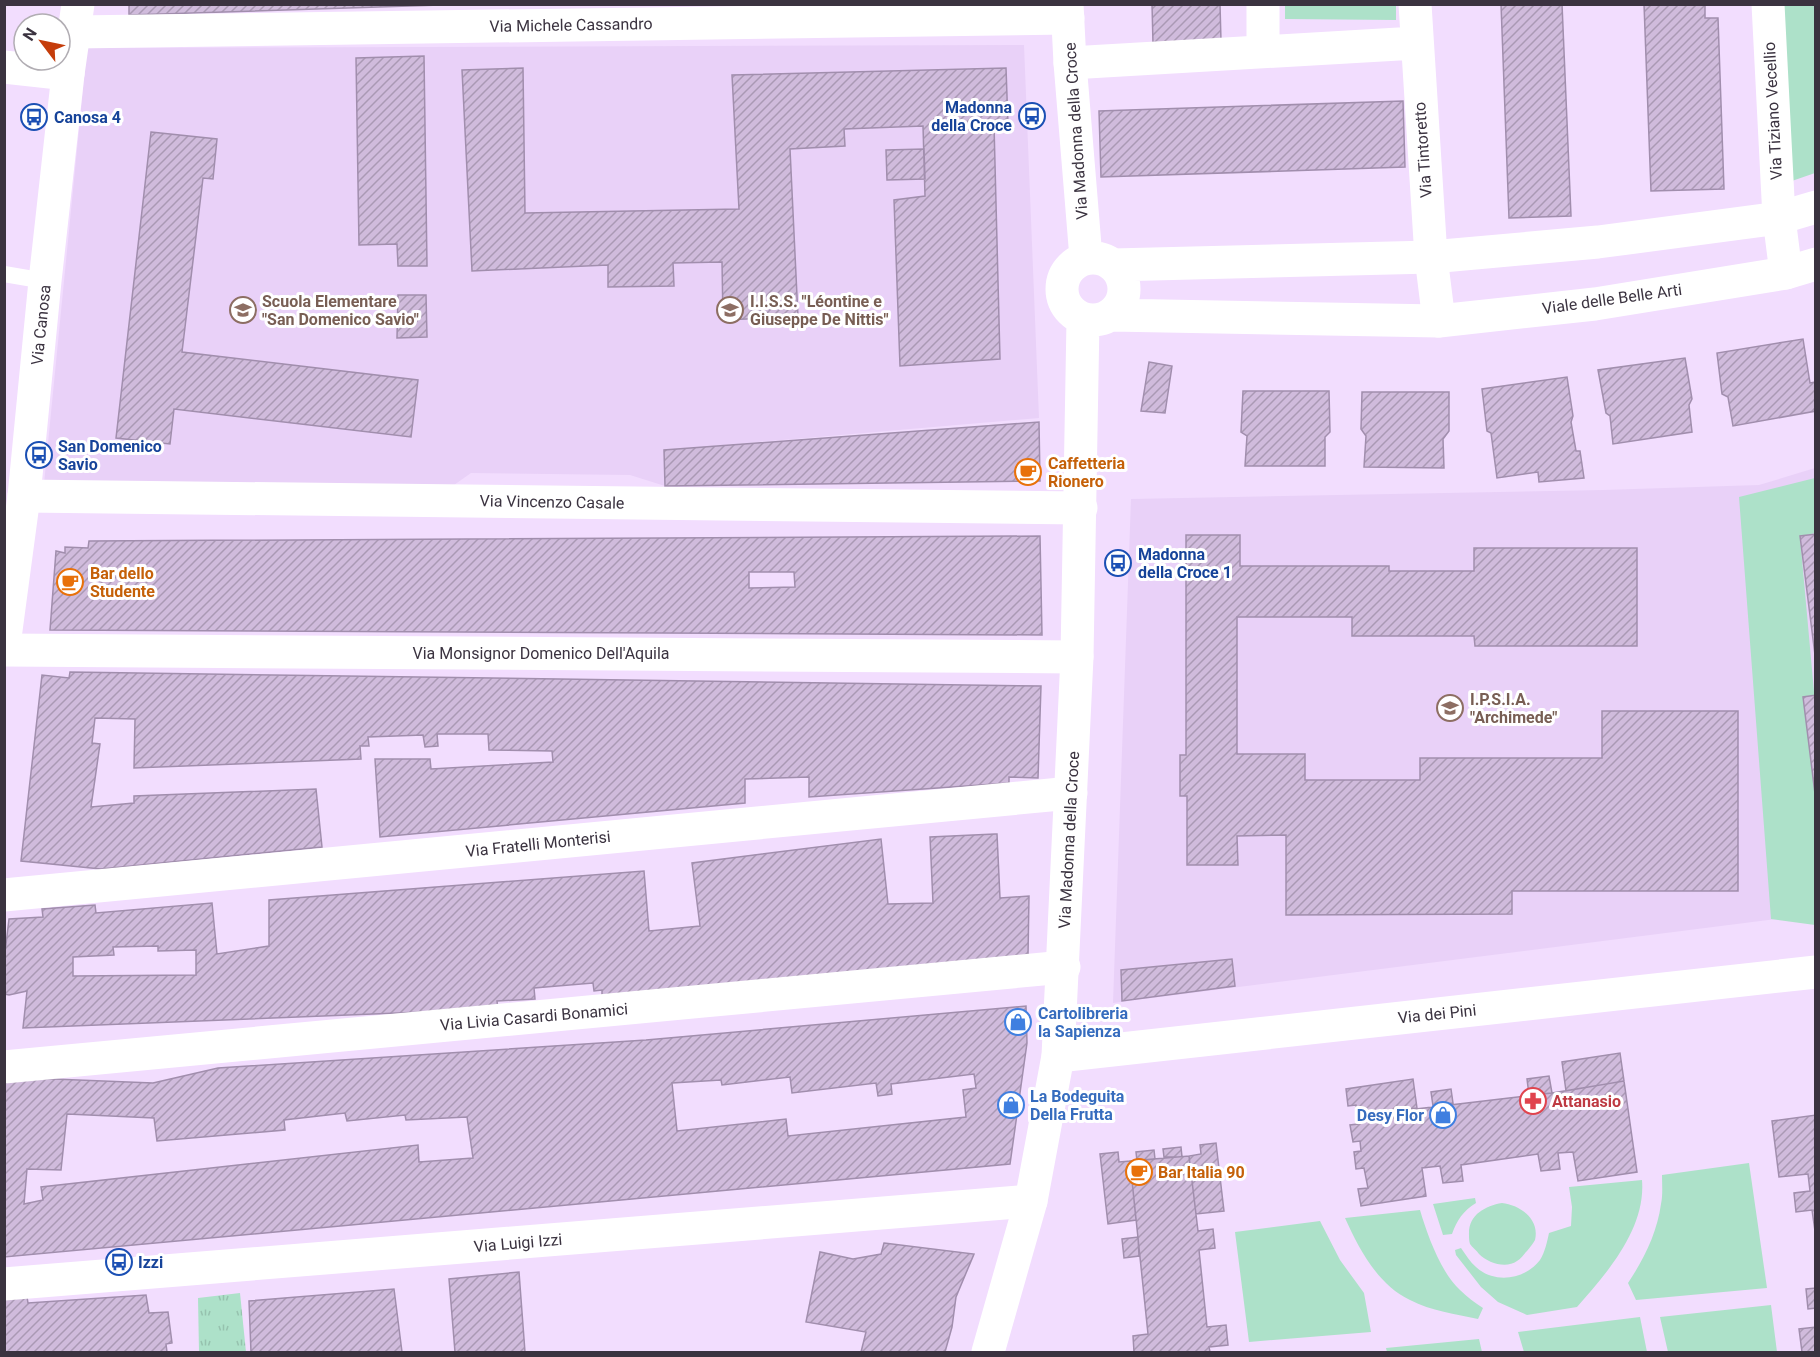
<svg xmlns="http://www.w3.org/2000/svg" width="1820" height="1357" viewBox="0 0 1820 1357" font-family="Roboto,sans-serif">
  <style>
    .built { fill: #e9d1f8 }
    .park { fill: url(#park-tufts) }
    .garden { fill: #ade1c9 }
    .building { fill: url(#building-hatch); stroke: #a18ead; stroke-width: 1.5; fill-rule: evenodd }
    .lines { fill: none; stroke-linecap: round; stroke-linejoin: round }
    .service { stroke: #fff; stroke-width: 16 }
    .minor { stroke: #fff; stroke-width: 33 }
    .tertiary { stroke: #fff; stroke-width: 33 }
    .labels { text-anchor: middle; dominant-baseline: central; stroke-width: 6; stroke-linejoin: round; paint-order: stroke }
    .street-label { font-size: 16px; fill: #3b3340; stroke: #fff }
    .transit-label { font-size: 16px; font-weight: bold; fill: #164399; stroke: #fff; text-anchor: start }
    .education-label { font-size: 16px; font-weight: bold; fill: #785e54; stroke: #fff; text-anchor: start }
    .food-label { font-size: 16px; font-weight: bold; fill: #c56008; stroke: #fff; text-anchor: start }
    .shop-label { font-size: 16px; font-weight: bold; fill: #366cbe; stroke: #fff; text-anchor: start }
    .health-label { font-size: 16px; font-weight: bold; fill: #be3a42; stroke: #fff; text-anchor: start }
  </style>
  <defs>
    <pattern id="park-tufts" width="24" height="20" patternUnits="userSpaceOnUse" patternTransform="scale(1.5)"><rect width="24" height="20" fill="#ade1c9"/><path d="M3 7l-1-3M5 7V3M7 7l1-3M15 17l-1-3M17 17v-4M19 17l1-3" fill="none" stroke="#96c2ae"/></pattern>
    <pattern id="building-hatch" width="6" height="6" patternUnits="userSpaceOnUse" patternTransform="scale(1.5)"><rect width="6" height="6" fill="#d0bbdc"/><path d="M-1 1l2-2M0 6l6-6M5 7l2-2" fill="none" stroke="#aa99b4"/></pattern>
  </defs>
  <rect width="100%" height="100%" fill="#f2ddfe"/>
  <!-- built -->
  <path class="built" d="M1024,45L1039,418L665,450V486L630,475L471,473L454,485L44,484L87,48Z
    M1815,468V914L1113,1003L1131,499L1603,490L1759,485Z"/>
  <!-- park -->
  <path class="park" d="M240,1293L246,1352H199L198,1298Z"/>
  <!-- garden -->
  <path class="garden" d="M1285,5H1396V20L1285,19Z
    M1780,5H1816L1815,173L1789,182Z
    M1815,478V533L1800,537L1816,714L1815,925L1771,919L1739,497Z
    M1749,1163L1767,1288L1636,1300L1628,1283C1644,1259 1657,1233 1661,1204C1663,1195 1662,1184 1662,1175Z
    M1642,1180C1646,1229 1607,1273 1577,1307L1527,1315L1498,1302L1481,1287L1456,1255L1455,1250L1461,1248C1466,1255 1470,1262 1476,1267C1494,1284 1525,1280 1540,1260C1545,1252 1547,1242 1549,1233L1571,1226L1572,1207L1569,1187Z
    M1475,1198L1476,1203C1463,1211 1457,1220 1452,1234L1443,1235L1433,1204Z
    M1502,1203C1520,1205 1540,1219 1535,1240C1533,1244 1530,1247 1527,1251C1524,1254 1521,1259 1517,1261C1506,1269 1488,1263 1479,1254C1477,1251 1472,1247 1470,1244C1469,1241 1469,1238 1469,1235C1468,1215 1485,1206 1502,1203Z
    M1420,1210C1427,1234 1441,1273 1460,1290C1467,1297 1475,1303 1483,1308L1478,1319C1456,1314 1431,1311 1410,1300C1378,1285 1359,1249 1345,1218Z
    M1320,1221L1340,1260L1364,1293L1371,1332L1249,1342L1235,1232Z
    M1771,1305L1777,1352H1668L1660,1317Z
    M1640,1317L1647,1352H1524L1518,1332Z
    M1479,1339L1482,1352H1387L1386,1348Z"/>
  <!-- building -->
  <path class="building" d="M129,4H472L129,15Z
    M1152,4H1220L1221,41L1153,44Z
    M1501,4H1562L1571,216L1509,218Z
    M1644,4H1705V18H1718L1724,189L1651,191Z
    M424,56L427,266H398L397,244L359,245L356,58Z
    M523,68L525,213L739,209L732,75L1006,68L1008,124L994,125L1000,359L900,366L894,200L925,196L923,126L844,129L845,146L790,149L798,317L723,320L722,262L673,263L674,286L608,287V265L472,271L462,70Z
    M1403,101L1405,167L1101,177L1099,111Z
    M151,132L217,139L213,179L203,178L182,352L418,380L411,437L174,409L170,444L116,438Z
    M924,149L925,179L887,180L886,150Z
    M398,295H426L427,337L397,338Z
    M1803,339L1810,383L1816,382V411L1733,426L1728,397L1722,394L1717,353Z
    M1685,358L1692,399L1689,405L1692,432L1613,444L1610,416L1606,413L1598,370Z
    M1149,362L1172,366L1165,413L1141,411Z
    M1567,377L1573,416L1571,422L1576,451H1580L1584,478L1539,482L1538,472L1497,478L1491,433L1487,431L1482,389Z
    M1243,391H1329L1330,432L1325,437V466H1245L1247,436L1241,432Z
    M1362,392H1449V431L1443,439L1444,468L1364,467L1366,436L1361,429Z
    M1039,422L1040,481L665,486L664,450Z
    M1816,534V663L1800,536Z
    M1186,535H1240V566H1389V571H1474V548H1637V646H1475L1474,636H1352V617H1237V754H1305V780H1420V758H1602V711H1738V891H1512V914L1286,915V835L1237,836L1238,865H1187V796H1180V755H1186Z
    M1040,536L1042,635L50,630L56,551L65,553V547L88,548L89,541ZM749,572H794L795,587L749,588Z
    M70,672L1041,686L1038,778L1009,777V783L809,797V777L745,779V803L380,837L375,759H430L431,769L553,762L552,751L489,750L488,734H437L438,746L425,747L423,735L368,737L369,746H360L361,759L134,768L135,719L95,718L92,743L100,744L91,807L134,803V796L316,789L322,847L101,869L21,861L42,675L69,678Z
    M1816,695V802L1803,697Z
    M995,834H997L1000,898L1029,896L1028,956L602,999V990L594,991L593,983L534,988L535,999L497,1001L498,1009L23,1028L27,991L9,995L4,994V961L9,919L43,917L42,909L95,905L96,913L212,903L217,954L269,946V900L644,871L649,931L700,926L692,863L881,839L888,904L933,903L930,837ZM158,946V951L196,950V975L73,976V957L114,955L113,947Z
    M1232,959L1235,986L1122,1001L1121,970Z
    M1026,1006L1027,1043L1010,1164L4,1257V1077L153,1083L218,1068L646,1040ZM974,1074L976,1088L963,1090L966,1117L788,1136L786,1119L677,1131L672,1083L721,1080L722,1085L790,1077L792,1093L876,1083L878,1096L892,1094L891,1084ZM345,1113L347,1121L405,1115L406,1120L467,1117L473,1158L419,1162L418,1145L41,1187L43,1200L24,1204L27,1169L61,1170L67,1114L154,1118L157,1141L285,1130L284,1120Z
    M1620,1053L1624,1081L1566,1091L1562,1062Z
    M1549,1076L1552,1093L1529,1095L1527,1079Z
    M1413,1079L1417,1108L1357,1116L1356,1105L1348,1106L1346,1089Z
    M1624,1081L1637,1172L1578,1181L1573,1152L1558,1153L1560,1169L1541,1171L1538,1154L1461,1165L1463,1181L1443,1183L1440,1166L1422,1168L1426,1196L1361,1206L1358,1189L1368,1188L1364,1168L1356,1169L1354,1152L1361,1151L1360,1141L1353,1142L1350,1125L1358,1124L1357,1116L1552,1093Z
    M1451,1089L1453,1103L1433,1106L1431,1092Z
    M1816,1115V1238L1812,1210L1796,1212L1794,1193L1810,1191L1808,1174L1779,1177L1772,1121Z
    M1216,1143L1224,1211L1196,1214L1189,1156L1201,1154L1200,1145Z
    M1181,1147L1182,1157H1164L1163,1149Z
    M1154,1150L1155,1159L1137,1161L1136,1152Z
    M1118,1152L1119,1162L1130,1161L1136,1220L1108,1224L1100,1154Z
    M1189,1156L1198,1231L1213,1229L1215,1248L1199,1250L1207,1327L1226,1325L1228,1345L1209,1347L1210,1352H1134L1133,1336L1148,1334L1130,1161Z
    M1138,1237L1139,1256L1124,1258L1122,1239Z
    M884,1243L974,1254L956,1297L952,1327L945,1352H861L866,1332L806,1322L820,1252L853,1259L881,1254Z
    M519,1272L525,1352H455L449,1279Z
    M1816,1288V1308L1808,1309L1806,1289Z
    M394,1289L402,1352H251L249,1301Z
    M146,1295L149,1313L168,1312L172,1343L166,1344L167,1352H4V1298L27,1297L28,1303Z
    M1816,1327V1352H1802L1799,1329Z"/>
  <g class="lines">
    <!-- service -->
    <path class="service" d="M4,274L45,281"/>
    <!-- minor -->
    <path class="minor" d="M1415,4L1431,257L1439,321
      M1768,4L1779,218L1786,273
      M74,32L1068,18
      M1263,51V4
      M1070,63L1416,43
      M4,67L68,74
      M24,496L1081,508
      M4,650L1077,657
      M4,895L1071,793
      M1058,1056L1816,972
      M4,1067L1064,967
      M4,1284L1031,1201"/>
    <!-- tertiary -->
    <path class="tertiary" d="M1067,4L1070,63L1086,258
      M1062 289a31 31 0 1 1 62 0a31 31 0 1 1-62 0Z
      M1113,265L1431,257L1598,242L1779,218L1816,207
      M1111,315L1439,321L1595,304L1786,273L1816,264
      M4,645L24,496L45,281L68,74L78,4
      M988,1352L1031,1201L1058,1056L1077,657L1083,320"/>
  </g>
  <!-- icons -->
  <defs>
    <symbol id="bus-ring" viewBox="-11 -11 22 22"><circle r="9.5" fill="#fff" stroke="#1a4fb4" stroke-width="1.5"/><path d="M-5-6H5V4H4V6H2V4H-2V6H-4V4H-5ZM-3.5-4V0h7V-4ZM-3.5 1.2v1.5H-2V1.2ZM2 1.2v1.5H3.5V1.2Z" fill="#1a4fb4"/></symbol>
    <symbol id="school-ring" viewBox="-11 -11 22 22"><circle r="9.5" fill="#fff" stroke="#8d6e63" stroke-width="1.5"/><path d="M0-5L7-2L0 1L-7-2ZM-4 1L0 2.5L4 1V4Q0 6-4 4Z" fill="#8d6e63"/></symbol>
    <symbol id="university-ring" viewBox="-11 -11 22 22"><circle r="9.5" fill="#fff" stroke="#8d6e63" stroke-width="1.5"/><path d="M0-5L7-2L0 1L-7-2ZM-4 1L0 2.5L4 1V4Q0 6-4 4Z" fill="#8d6e63"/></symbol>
    <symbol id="cafe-ring" viewBox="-11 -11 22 22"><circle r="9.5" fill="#fff" stroke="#e8710a" stroke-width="1.5"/><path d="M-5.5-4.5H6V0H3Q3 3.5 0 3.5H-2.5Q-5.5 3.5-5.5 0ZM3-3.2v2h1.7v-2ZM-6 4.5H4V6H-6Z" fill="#e8710a"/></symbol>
    <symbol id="shop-ring" viewBox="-11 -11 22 22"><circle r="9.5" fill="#fff" stroke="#3f7fe0" stroke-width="1.5"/><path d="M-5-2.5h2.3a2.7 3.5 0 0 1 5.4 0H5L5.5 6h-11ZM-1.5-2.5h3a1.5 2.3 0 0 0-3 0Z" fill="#3f7fe0"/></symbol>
    <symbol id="pharmacy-ring" viewBox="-11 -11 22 22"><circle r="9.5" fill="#fff" stroke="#e0444e" stroke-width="1.5"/><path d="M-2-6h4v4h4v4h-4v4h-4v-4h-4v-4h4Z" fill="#e0444e"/></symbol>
  </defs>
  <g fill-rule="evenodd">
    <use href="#bus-ring" x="1017" y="101" width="30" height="30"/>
    <use href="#bus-ring" x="19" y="102" width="30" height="30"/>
    <use href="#school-ring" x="228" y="295" width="30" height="30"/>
    <use href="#university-ring" x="715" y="295" width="30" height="30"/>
    <use href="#bus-ring" x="24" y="440" width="30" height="30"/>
    <use href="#cafe-ring" x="1013" y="457" width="30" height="30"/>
    <use href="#bus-ring" x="1103" y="548" width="30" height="30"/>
    <use href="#cafe-ring" x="55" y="567" width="30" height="30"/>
    <use href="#university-ring" x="1435" y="693" width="30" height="30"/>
    <use href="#shop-ring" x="1003" y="1007" width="30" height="30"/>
    <use href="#pharmacy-ring" x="1518" y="1086" width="30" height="30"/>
    <use href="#shop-ring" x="996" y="1090" width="30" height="30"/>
    <use href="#shop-ring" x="1428" y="1100" width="30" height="30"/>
    <use href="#cafe-ring" x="1124" y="1157" width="30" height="30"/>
    <use href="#bus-ring" x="104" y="1247" width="30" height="30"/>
  </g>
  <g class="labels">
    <!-- street labels -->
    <g class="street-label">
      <text transform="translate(571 25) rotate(-1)">Via Michele Cassandro</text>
      <text transform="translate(1773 111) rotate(-93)">Via Tiziano Vecellio</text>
      <text transform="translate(1076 131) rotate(-94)">Via Madonna della Croce</text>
      <text transform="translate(1423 150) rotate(-94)">Via Tintoretto</text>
      <text transform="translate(1612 299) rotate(-8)">Viale delle Belle Arti</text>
      <text transform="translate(41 325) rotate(-84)">Via Canosa</text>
      <text transform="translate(552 502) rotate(1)">Via Vincenzo Casale</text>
      <text x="541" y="653">Via Monsignor Domenico Dell'Aquila</text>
      <text transform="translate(1069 840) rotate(-87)">Via Madonna della Croce</text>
      <text transform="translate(538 844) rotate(-6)">Via Fratelli Monterisi</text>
      <text transform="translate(1437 1014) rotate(-6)">Via dei Pini</text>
      <text transform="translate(534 1017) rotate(-5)">Via Livia Casardi Bonamici</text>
      <text transform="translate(518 1243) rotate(-5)">Via Luigi Izzi</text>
    </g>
    <!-- transit labels -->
    <g class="transit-label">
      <text x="1012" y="107" text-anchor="end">Madonna<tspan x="1012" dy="18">della Croce</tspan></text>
      <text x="54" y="117">Canosa 4</text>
      <text x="58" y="446">San Domenico<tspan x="58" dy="18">Savio</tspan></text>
      <text x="1138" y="554">Madonna<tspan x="1138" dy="18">della Croce 1</tspan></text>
      <text x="138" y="1262">Izzi</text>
    </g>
    <!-- education labels -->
    <g class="education-label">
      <text x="262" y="301">Scuola Elementare<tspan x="262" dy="18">"San Domenico Savio"</tspan></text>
      <text x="750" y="301">I.I.S.S. "Léontine e<tspan x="750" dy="18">Giuseppe De Nittis"</tspan></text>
      <text x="1470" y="699">I.P.S.I.A.<tspan x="1470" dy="18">"Archimede"</tspan></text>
    </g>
    <!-- food labels -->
    <g class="food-label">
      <text x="1048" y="463">Caffetteria<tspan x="1048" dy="18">Rionero</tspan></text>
      <text x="90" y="573">Bar dello<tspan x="90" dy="18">Studente</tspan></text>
      <text x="1158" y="1172">Bar Italia 90</text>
    </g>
    <!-- shop labels -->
    <g class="shop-label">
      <text x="1038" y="1013">Cartolibreria<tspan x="1038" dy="18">la Sapienza</tspan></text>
      <text x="1030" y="1096">La Bodeguita<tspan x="1030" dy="18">Della Frutta</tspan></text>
      <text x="1424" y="1115" text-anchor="end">Desy Flor</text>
    </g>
    <!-- health labels -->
    <g class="health-label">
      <text x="1552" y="1101">Attanasio</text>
    </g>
  </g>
  <!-- border -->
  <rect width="1820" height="1357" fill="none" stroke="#3b3340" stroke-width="12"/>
  <!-- north arrow -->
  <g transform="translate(42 42) rotate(302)"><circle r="28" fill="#ffffff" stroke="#b1adb3" stroke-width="1.5"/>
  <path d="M0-4.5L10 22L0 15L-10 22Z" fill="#c53d0b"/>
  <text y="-9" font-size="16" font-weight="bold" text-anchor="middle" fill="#3b3340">N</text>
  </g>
</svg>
